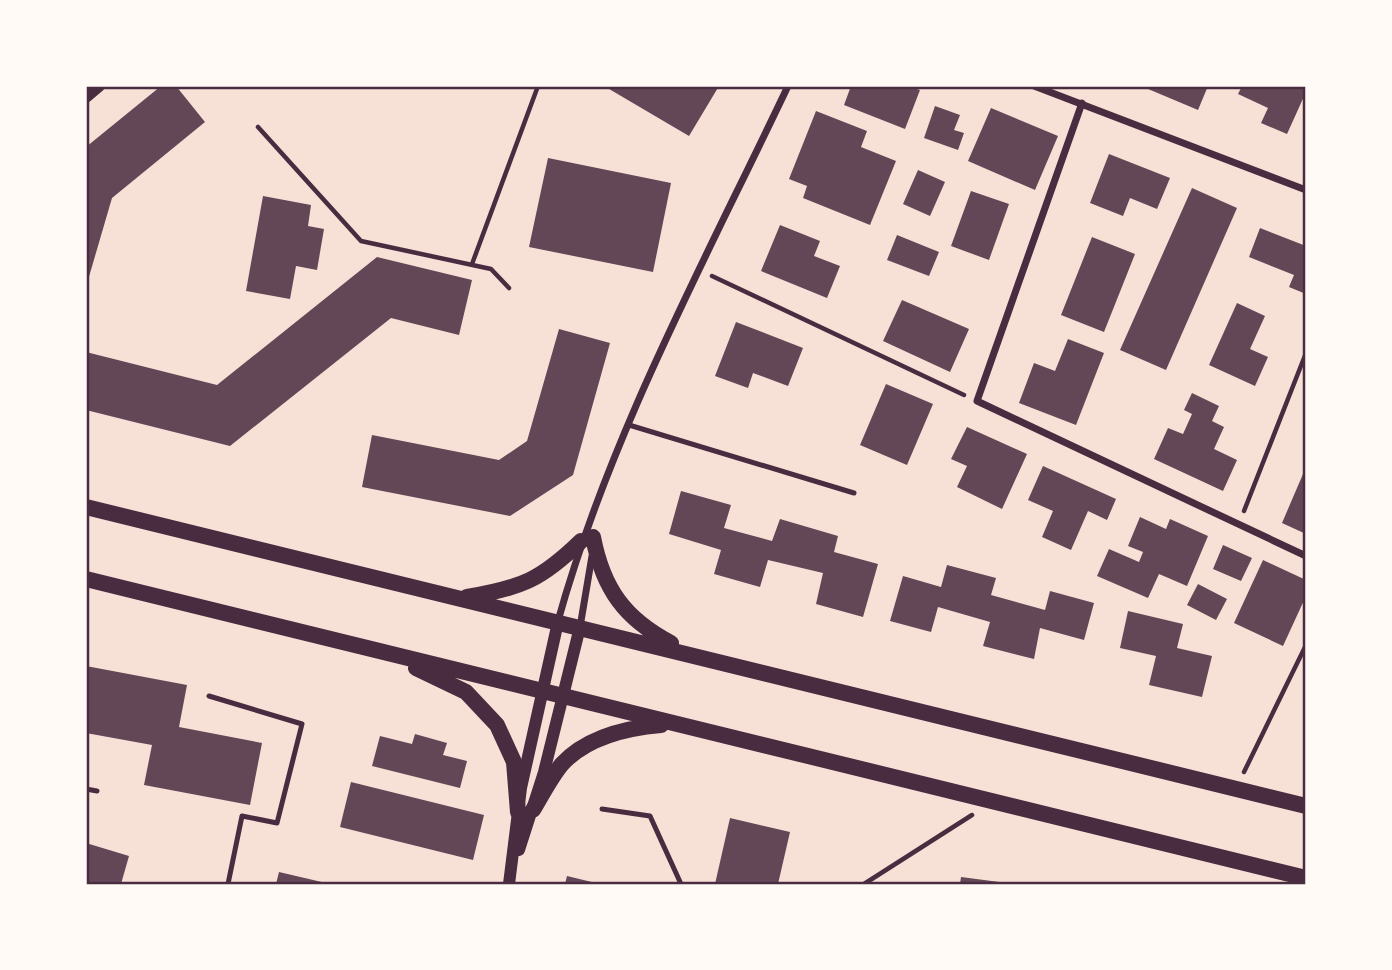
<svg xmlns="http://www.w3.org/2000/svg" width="1392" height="970" viewBox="0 0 1392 970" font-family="Manrope,sans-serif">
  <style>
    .building { fill: #644757 }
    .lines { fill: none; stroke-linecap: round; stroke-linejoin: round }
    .path { stroke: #4a2c40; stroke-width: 4.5 }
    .service { stroke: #4a2c40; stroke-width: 5 }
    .minor { stroke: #4a2c40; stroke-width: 7 }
    .tertiary { stroke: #4a2c40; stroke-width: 12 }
    .trunk { stroke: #4a2c40; stroke-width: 16 }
    .neatline { fill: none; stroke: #4a2c40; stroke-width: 2.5 }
  </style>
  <rect width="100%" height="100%" fill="#f7e1d7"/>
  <!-- building -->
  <path class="building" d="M161,86H176L205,122L112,198L86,287V147Z
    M604,86H719L689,136Z
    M851,86H908L920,90L905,129L844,105Z
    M1141,86H1208L1198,110Z
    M1242,86H1306V92L1287,134L1261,123L1268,108L1238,94Z
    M935,106L960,115L954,130L964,133L958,150L924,138Z
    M991,108L1058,136L1035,190L968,161Z
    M816,111L867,131L861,147L896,161L870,225L803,198L807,186L789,179Z
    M1109,154L1170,178L1157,209L1130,198L1123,216L1090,203Z
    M548,158L671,183L653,272L529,247Z
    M918,170L945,182L930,216L903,204Z
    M1192,188L1237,208L1166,370L1120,350Z
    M971,191L1009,204L989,260L951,246Z
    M263,196L311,205L308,226L324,229L317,270L296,266L290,299L246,291Z
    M780,225L820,241L814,256L840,266L827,298L761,271Z
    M1260,228L1306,246V294L1289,287L1294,275L1249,257Z
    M897,235L939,252L929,276L887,260Z
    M1092,237L1135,254L1104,332L1061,315Z
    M377,257L472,280L459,335L391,318L230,446L86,410V352L217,385Z
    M902,300L969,329L950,372L883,341Z
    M1237,303L1265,316L1250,349L1268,357L1255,386L1209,365Z
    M736,322L803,348L788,386L753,373L748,388L715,376Z
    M559,329L610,343L573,475L510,516L362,487L372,435L499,460L527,441Z
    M1068,339L1104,353L1076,425L1019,403L1034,363L1055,371Z
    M886,384L933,404L907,465L860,445Z
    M1192,393L1219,406L1212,421L1224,427L1214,449L1237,460L1223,491L1154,459L1168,428L1183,434L1192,414L1184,410Z
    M967,427L1027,454L1002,509L957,487L967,466L951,459Z
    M1043,466L1116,499L1107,520L1088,511L1071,550L1042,537L1053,511L1028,500Z
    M1306,467V534L1282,523Z
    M681,491L731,505L724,528L772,541L780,519L838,536L834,552L878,564L863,617L816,604L823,573L768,560L760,587L714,574L721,550L669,534Z
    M1140,517L1166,529L1170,519L1208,536L1187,586L1159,574L1148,598L1097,576L1109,549L1139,562L1143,552L1128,546Z
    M1223,545L1252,558L1241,581L1213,569Z
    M1263,560L1306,580V596L1283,646L1234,623Z
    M947,565L996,578L991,595L1045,610L1050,591L1094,603L1084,640L1040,628L1034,659L983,646L990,622L938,607L931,632L890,621L903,576L941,587Z
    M1198,584L1227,599L1216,620L1187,605Z
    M1128,611L1183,624L1177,648L1212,656L1202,697L1149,685L1156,656L1120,648Z
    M86,666L187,685L179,727L262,743L250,805L144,785L152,745L86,733Z
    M415,734L447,743L443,755L467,761L460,788L372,766L380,736L412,744Z
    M351,782L484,815L473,860L340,827Z
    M730,818L790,832L778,884H715Z
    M86,843L129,856L121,884H86Z
    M279,872L326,883V884H276Z
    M567,876L596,883L595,884H565Z
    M961,877L1007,883V884H960Z"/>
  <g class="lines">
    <!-- path -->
    <path class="path" d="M258,127L361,241L491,269L509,288
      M472,264L538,86
      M712,276L964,395
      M1244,511L1306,353
      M1244,772L1306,645
      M864,884L972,815"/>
    <!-- service -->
    <path class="service" d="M629,425L854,493
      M209,696L302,724L277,823L242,816L228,884
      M86,789L97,791
      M602,809L650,816L681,884"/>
    <!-- minor -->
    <path class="minor" d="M1034,86L1306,190
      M1082,103L977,401L1306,556
      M558,621C610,434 705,261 788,86
      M580,627L592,556"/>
    <!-- tertiary -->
    <path class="tertiary" d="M86,97L99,86
      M519,850L544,772L580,627
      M509,884L521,788L558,622"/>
    <!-- trunk -->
    <path class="trunk" d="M86,507L1306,806
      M593,537C603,589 625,619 671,643
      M86,579L1306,878
      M467,597C522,588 542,579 581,541
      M416,668L466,692L497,725L514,762L518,812
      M533,810C542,795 551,777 562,764C587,737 626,728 661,725"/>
  </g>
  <!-- border -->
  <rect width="1392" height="970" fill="none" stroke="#fffaf5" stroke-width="175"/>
  <rect x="88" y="88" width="1216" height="795" class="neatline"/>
</svg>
